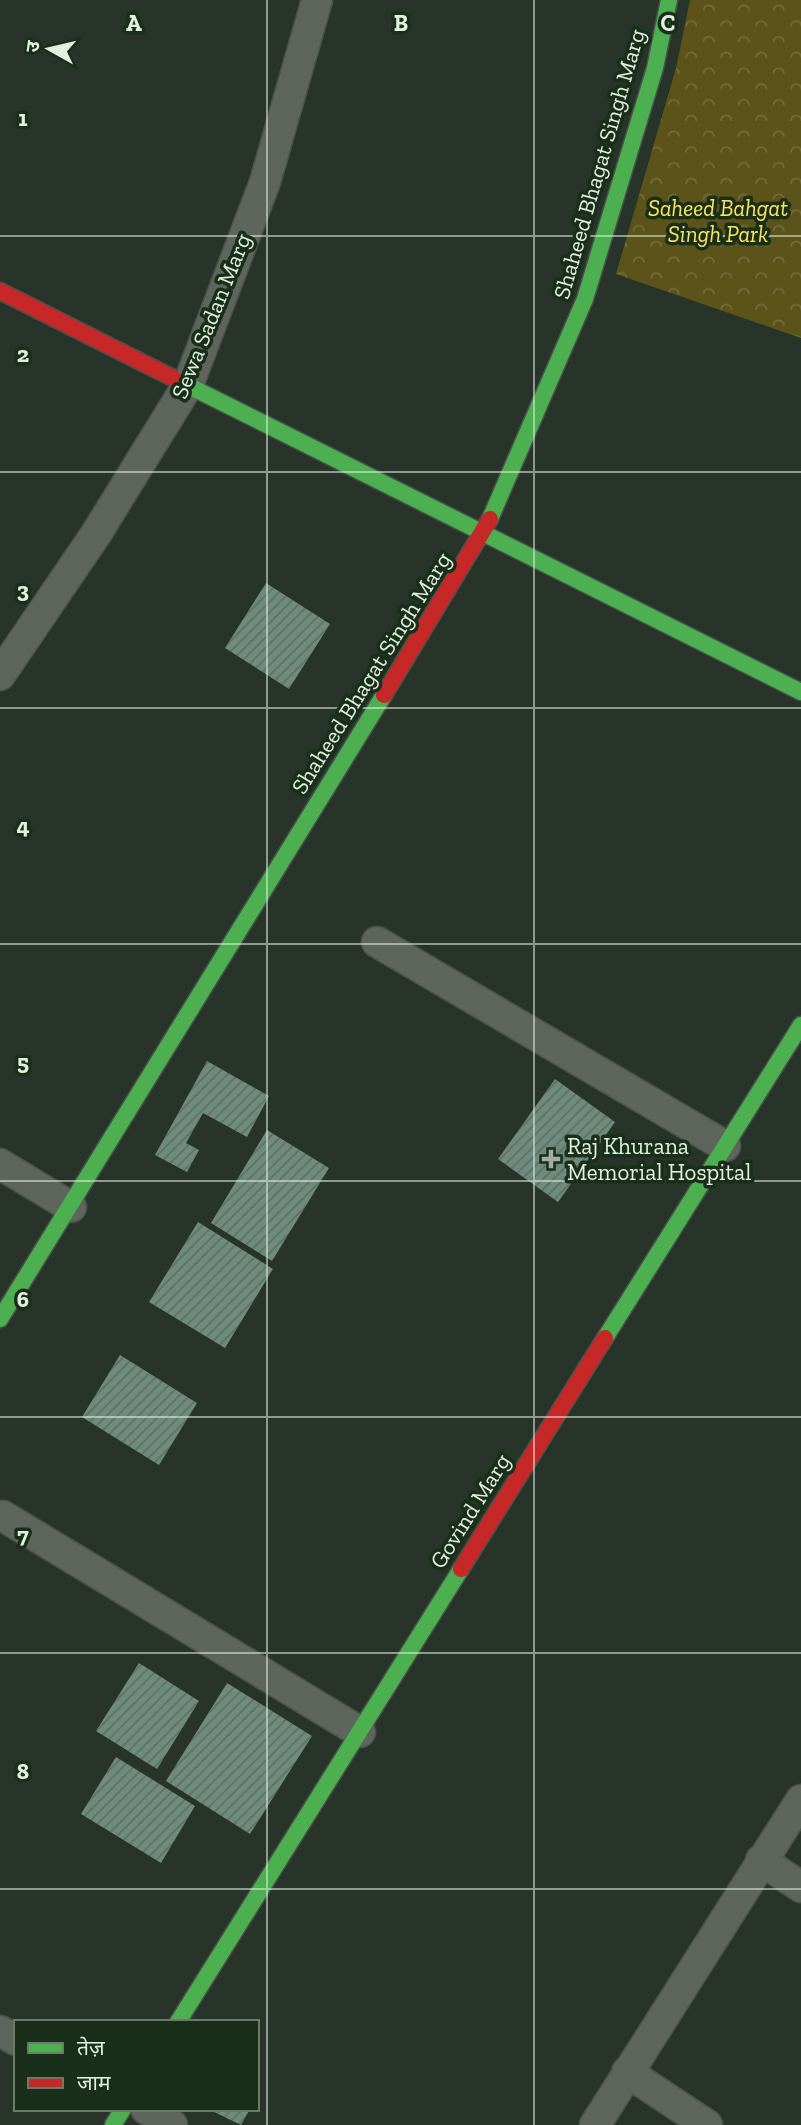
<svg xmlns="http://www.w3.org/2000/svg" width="801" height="2125" viewBox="0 0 801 2125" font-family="'Zilla Slab','Noto Sans Devanagari',serif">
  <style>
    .park { fill: url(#park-crowns) }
    .building { fill: url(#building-hatch) }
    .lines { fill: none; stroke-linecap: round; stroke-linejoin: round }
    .street-casing { stroke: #475248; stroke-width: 33 }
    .fast-casing { stroke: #475248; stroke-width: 19 }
    .jam-casing { stroke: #475248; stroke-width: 19 }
    .street { stroke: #5d655d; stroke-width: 30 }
    .fast { stroke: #4caf50; stroke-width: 16 }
    .jam { stroke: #c62828; stroke-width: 16 }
    .grid { fill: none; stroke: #e2f0e2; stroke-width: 2; stroke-opacity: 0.55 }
    .poi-dot { fill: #a1aea1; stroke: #192f1a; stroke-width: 2.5 }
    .labels { text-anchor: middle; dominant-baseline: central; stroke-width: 7; stroke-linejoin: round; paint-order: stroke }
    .street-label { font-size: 23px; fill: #e2f0e2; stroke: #192f1a }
    .park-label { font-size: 23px; font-style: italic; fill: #fde460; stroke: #192f1a }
    .poi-label { font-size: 23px; fill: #e2f0e2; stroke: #192f1a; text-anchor: start }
    .grid-label { font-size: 23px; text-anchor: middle; font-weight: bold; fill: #e2f0e2; stroke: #192f1a; stroke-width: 7; stroke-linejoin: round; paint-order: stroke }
  </style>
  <defs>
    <pattern id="park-crowns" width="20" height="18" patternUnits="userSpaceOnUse" patternTransform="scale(1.75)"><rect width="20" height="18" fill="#5c531a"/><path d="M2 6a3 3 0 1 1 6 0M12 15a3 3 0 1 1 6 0" fill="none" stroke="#736c3b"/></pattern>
    <pattern id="building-hatch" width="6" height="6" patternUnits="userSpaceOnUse" patternTransform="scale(1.75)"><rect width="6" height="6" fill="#6f8b7e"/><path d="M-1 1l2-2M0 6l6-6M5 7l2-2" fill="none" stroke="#5e7067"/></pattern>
  </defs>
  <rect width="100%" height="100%" fill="#283429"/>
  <!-- park -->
  <path class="park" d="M690,0H801V338L616,274L676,68Z"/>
  <!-- building -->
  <path class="building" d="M266,583L330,624L289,689L225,648Z
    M207,1061L269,1096L247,1137L203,1113L186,1143L199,1150L187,1172L155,1155Z
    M555,1079L615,1122L558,1202L498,1159Z
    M267,1130L329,1168L272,1261L211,1223Z
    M198,1222L273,1269L225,1348L149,1302Z
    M120,1355L197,1403L159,1465L82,1417Z
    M139,1663L199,1701L157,1769L96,1731Z
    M227,1683L312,1736L250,1834L166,1781Z
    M116,1757L195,1806L161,1863L81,1814Z
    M208,2109H250L241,2125Z"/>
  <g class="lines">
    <defs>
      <path id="street" d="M0,675L96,534L188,385L265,182L317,0
        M377,942L725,1146
        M0,1164L71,1207
        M3,1516L360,1732
        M761,1860L801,1887
        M0,2031L16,2040
        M627,2072L707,2125
        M146,2109L172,2125
        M595,2125L801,1800"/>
      <path id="fast" d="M175,379L801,692
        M490,519L585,299L655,68L669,0
        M0,1319L384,695
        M605,1338L801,1025
        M178,2022L461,1569
        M113,2125L123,2109"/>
      <path id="jam" d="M0,291L175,379
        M384,695L490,519
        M461,1569L605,1338"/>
    </defs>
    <!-- street casing -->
    <use href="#street" class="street-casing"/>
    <!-- fast casing -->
    <use href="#fast" class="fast-casing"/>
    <!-- jam casing -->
    <use href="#jam" class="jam-casing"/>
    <!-- street -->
    <use href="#street" class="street"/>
    <!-- fast -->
    <use href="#fast" class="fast"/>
    <!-- jam -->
    <use href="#jam" class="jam"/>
  </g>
  <!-- grid -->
  <path class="grid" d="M267,0V2125M534,0V2125M0,236H801M0,472H801M0,708H801M0,944H801M0,1181H801M0,1417H801M0,1653H801M0,1889H801"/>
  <!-- markers -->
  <path class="poi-dot" d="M547.5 1148.5h7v7h7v7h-7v7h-7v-7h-7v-7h7z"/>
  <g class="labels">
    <!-- street labels -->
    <g class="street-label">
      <text transform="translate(599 164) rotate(-74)">Shaheed Bhagat Singh Marg</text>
      <text transform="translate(211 316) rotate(-68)">Sewa Sadan Marg</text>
      <text transform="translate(371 673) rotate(-58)">Shaheed Bhagat Singh Marg</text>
      <text transform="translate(470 1511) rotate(-58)">Govind Marg</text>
    </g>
    <!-- park labels -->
    <g class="park-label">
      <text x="718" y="208">Saheed Bahgat<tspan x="718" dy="26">Singh Park</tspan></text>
    </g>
    <!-- poi labels -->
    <g class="poi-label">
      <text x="567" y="1146">Raj Khurana<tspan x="567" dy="26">Memorial Hospital</tspan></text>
    </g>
  </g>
  <g class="grid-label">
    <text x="134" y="31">A</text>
    <text x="401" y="31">B</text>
    <text x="668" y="31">C</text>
    <text x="23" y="126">1</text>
    <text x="23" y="362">2</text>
    <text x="23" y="598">3</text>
    <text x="23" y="834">4</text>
    <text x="23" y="1070">5</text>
    <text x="23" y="1307">6</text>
    <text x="23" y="1543">7</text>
    <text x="23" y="1779">8</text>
  </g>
  <!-- legend -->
  <rect x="14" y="2020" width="245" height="91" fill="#192f1a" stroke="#697c6a" stroke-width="2"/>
  <rect x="28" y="2043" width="35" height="10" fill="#4caf50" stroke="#697c6a" stroke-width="2"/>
  <text x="77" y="2055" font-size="21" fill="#e2f0e2">तेज़</text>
  <rect x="28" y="2078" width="35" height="10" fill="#c62828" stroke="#697c6a" stroke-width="2"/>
  <text x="77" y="2090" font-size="21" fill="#e2f0e2">जाम</text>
  <!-- north arrow -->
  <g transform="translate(49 49) rotate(278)" stroke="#192f1a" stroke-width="5" paint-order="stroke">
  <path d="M0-5L12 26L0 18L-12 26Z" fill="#e2f0e2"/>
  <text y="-10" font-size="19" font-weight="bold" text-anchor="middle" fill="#e2f0e2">उ</text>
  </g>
</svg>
